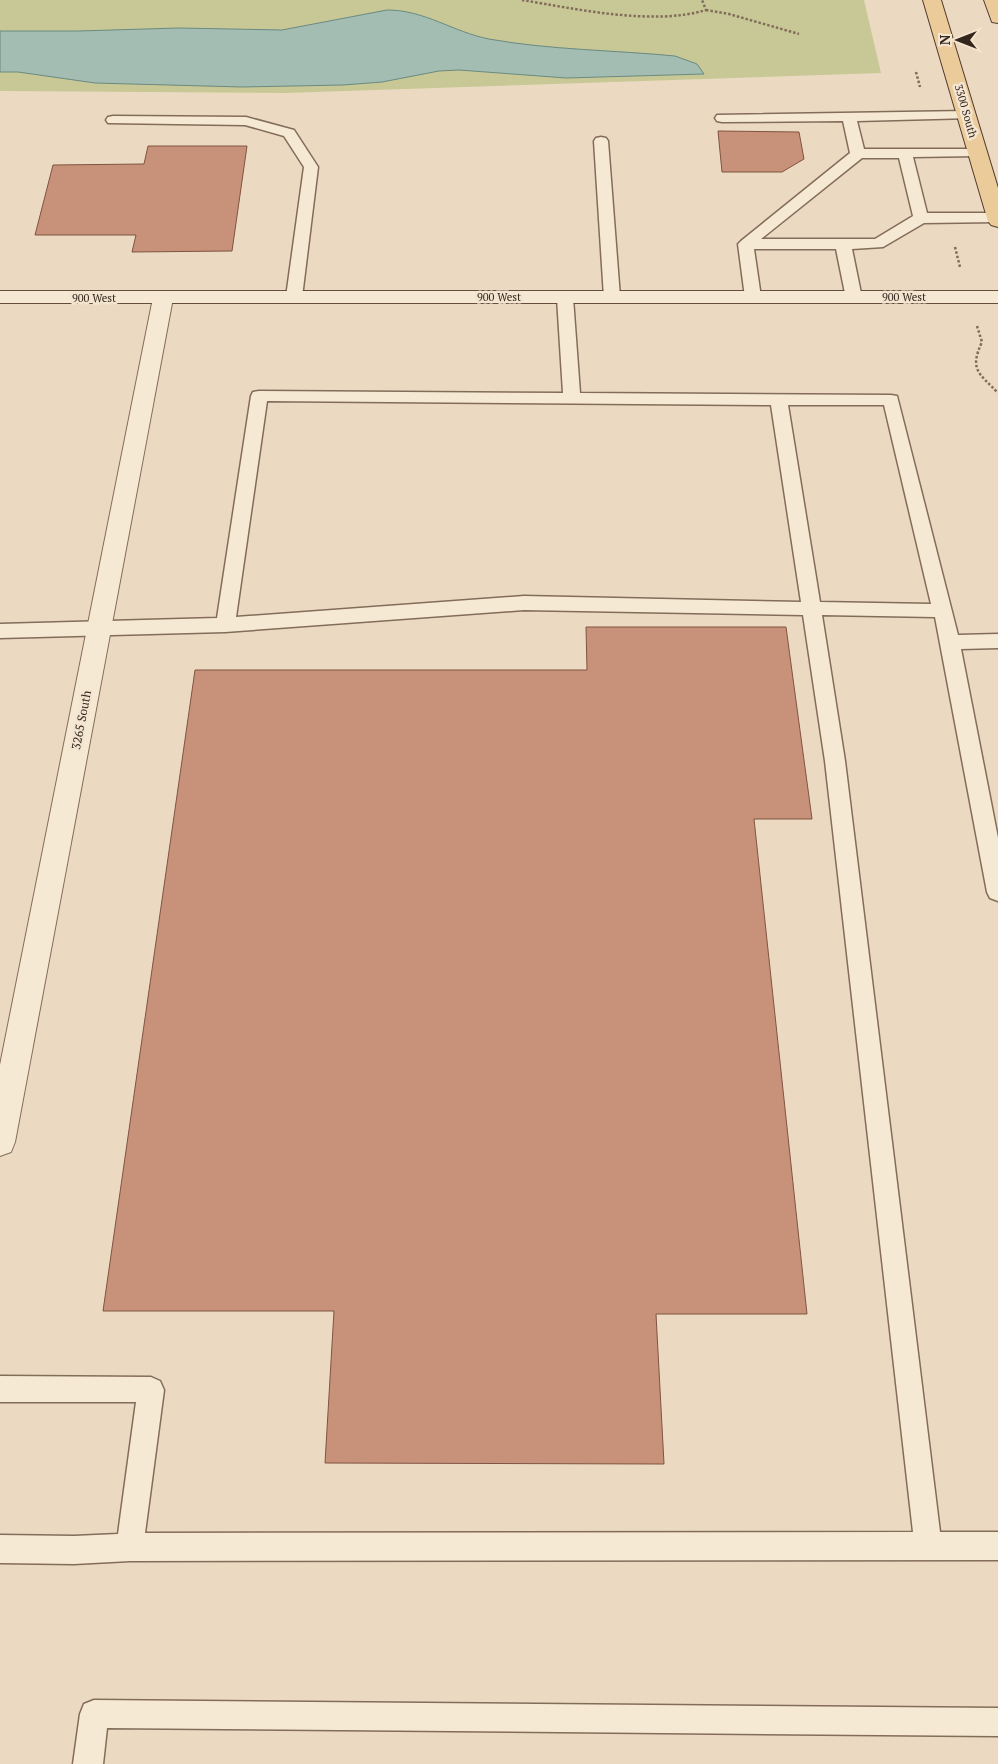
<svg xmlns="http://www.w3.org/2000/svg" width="998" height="1764" viewBox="0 0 998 1764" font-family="'PT Serif',serif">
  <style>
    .green { fill: #c7c896 }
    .water { fill: #a3bdb3; stroke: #6b8a80 }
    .building { fill: #c79279; stroke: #805441 }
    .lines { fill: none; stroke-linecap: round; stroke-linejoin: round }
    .lane-casing { stroke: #836c5a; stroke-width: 3 }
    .street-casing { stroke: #836c5a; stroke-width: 2 }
    .secondary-casing { stroke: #654d3d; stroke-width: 2 }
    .primary-casing { stroke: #513b2e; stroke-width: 2 }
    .path { stroke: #836c5a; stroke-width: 2.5; stroke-dasharray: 2.5 2; stroke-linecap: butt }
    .lane { fill: #f6e9d4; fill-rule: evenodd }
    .street { fill: #f6e9d4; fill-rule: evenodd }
    .secondary { fill: #f6e9d4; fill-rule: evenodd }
    .primary { fill: #eccb9a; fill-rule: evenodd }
    .labels { text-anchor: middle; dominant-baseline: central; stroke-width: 5; stroke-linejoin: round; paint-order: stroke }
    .far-street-label { font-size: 11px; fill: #33261d; stroke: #f3e5d0 }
    .street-label { font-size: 12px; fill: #33261d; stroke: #f3e5d0 }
  </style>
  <rect width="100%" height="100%" fill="#ebdac1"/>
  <!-- green -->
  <path class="green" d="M0,0H864L881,73L285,93L0,91Z"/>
  <!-- water -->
  <path class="water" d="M387,10C425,10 453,32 489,39C550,50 613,50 675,56L697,64L704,74L566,78L459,70L439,71L382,82L343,85L242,87L95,83L18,72H0V31H78L179,28L282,30Z"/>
  <!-- building -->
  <path class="building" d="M718,131L799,132L804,159L782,172H722Z
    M148,146H247L232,251L132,252L136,235H35L53,165L144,164Z
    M586,627H786L812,819H754L807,1314H656L664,1464L325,1463L334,1311H103L195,670H587Z"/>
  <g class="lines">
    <defs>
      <path id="lane" d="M967,111L972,112L974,115L972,118L857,121L864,149H983L985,152L983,155L978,156L913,157L927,213H997L998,222L924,223L883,247L852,249L862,298L860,301H848L846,298L836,249H754L761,297L759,300H747L745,297L738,244L741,241L850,153L843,121L722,122L717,121L715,118L717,115ZM862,158H899L913,216L875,239H761Z
        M113,116L246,117L294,130L318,167L302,297L300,300H288L286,297L304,167L284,136L245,125L108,123L106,120L108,117Z
        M601,137L606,138L608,141L620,297L618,300H606L604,297L594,141L596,138Z
        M565,293L571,295L573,298L580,393L891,395L897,396L958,635L998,634V648L961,649L998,838V901L990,898L987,892L935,617L822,615L845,761L940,1532H998V1560L130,1561L74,1564L0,1563V1535L74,1536L118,1534L136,1402H0V1376L151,1377L160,1381L164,1390L145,1533L913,1532L825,761L803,615L524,610L225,632L0,638V624L217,618L251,396L253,392L259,391L563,393L557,298L559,295ZM267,401L771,405L801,602L524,596L236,617ZM788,405H884L931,604L820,602Z
        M94,1700L998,1708V1736L107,1728L103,1764H73L80,1714L84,1704Z"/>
      <path id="street" d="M163,292L170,294L173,298L15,1142L11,1152L0,1156V1065L153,298L156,294Z"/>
      <path id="secondary" d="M0,291H998V303H0Z"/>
      <path id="primary" d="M923,0H941L998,188V227L991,225L988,221Z
        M984,0H998V23L992,22Z"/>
    </defs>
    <!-- lane casing -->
    <use href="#lane" class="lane-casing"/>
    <!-- street casing -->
    <use href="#street" class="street-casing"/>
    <!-- secondary casing -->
    <use href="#secondary" class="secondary-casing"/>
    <!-- primary casing -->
    <use href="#primary" class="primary-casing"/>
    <!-- path -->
    <path class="path" d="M522,0C576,9 654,26 706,10L702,0
      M706,10L729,14L799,34
      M916,72L920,87
      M955,247L960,267
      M977,326L982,342C969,370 979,373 998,393"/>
    <!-- lane -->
    <use href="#lane" class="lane"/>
    <!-- street -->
    <use href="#street" class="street"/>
    <!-- secondary -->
    <use href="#secondary" class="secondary"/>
    <!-- primary -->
    <use href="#primary" class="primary"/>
  </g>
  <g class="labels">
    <!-- far-street labels -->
    <g class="far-street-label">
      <text transform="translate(966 111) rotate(74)">3300 South</text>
      <text x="499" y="297">900 West</text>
      <text x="904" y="297">900 West</text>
      <text x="94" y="298">900 West</text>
    </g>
    <!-- street labels -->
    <g class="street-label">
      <text transform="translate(81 720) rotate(-79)">3265 South</text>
    </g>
  </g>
  <!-- north arrow -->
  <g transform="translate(958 40) rotate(270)" stroke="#f3e5d0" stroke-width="4" paint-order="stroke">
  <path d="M0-4L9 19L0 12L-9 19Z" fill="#33261d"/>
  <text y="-8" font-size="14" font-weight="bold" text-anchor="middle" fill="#33261d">N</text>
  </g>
</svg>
